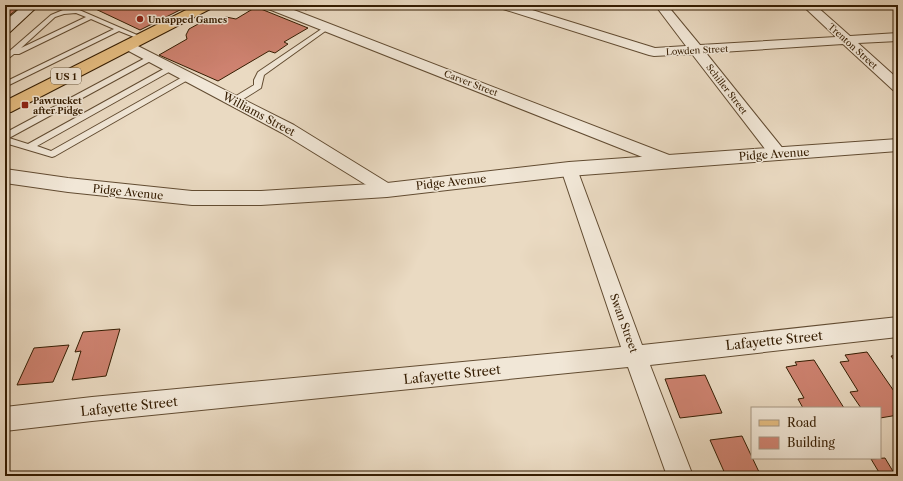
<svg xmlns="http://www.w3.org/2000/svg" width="903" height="481" viewBox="0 0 903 481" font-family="'Libre Caslon Text',serif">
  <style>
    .building { fill: #ce8270; stroke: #351d02 }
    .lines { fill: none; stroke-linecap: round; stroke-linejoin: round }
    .service-casing { stroke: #624c32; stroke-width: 2 }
    .minor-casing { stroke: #624c32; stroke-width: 2 }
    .tertiary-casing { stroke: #624c32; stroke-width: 2 }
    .secondary-casing { stroke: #351d02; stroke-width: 2 }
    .primary-casing { stroke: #351d02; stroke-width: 2 }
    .service { fill: #f1e7d7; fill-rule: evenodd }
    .minor { fill: #f1e7d7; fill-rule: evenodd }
    .tertiary { fill: #f1e7d7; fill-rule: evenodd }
    .secondary { fill: #f1e7d7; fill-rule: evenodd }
    .primary { fill: #e5bd81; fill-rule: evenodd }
    .poi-dot { fill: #8f2418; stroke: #f1e7d7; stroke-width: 1.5 }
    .labels { text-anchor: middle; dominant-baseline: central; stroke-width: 3; stroke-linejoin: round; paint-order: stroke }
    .far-poi-label { font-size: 9px; font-weight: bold; fill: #351d02; stroke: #f1e7d7; text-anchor: start }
    .far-street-label { font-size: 9px; fill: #351d02; stroke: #f1e7d7 }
    .shield { fill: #f1e7d7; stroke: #6d5a42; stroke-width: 1 }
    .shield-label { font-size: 10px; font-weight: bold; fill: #351d02 }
    .street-label { font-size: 11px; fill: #351d02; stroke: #f1e7d7 }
    .near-street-label { font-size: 13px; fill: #351d02; stroke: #f1e7d7 }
  </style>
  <rect width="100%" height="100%" fill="#eadac2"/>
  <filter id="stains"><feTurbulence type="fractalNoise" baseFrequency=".005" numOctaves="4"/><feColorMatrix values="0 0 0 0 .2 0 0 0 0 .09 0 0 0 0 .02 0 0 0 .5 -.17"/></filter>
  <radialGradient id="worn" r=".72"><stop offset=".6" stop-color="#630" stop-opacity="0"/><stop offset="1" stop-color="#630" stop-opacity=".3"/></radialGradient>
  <!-- building -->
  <path class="building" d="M5,5H22L5,19Z
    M87,5H190L140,30Z
    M291,5H315L306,10Z
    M256,7L308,28L284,42L288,44L275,53L269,51L218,81L159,55L187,39L186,35L189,29L200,23L211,20L219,21L226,17L236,19Z
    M120,329L106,376L72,380L81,351L75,352L83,332Z
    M69,345L53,382L17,385L34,348Z
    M867,352L898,397V415L880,418V408H861L850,392L858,391L840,362L849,361L845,355Z
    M898,355V366L891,356Z
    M814,360L844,408H803L798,399L804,398L786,367L797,365L795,362Z
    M705,375L722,413L680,418L665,379Z
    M742,436L759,472L726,476L710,440Z
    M885,458L894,473L880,474L871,459Z"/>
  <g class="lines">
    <defs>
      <path id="service" d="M77,9L144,38L139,39L119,31L5,87V82L114,29L91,19L19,54H14L5,61V55L51,15L63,10ZM76,13L86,17L21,48L55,17L64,14Z
        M326,26L331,27L264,75L261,88L237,103H231V99L254,85V80L258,72Z
        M149,56H152L156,58L9,138L28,144L169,66H175L176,68L37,146L51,151L186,75H189L193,77L55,156L52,157L5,143V133Z"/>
      <path id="minor" d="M264,5H281L677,158L679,162L677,166L671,168L665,166L266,8Z
        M498,5H516L655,48L686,46L655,5H667L700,45L836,37L802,5H815L850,36L898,33V41L858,43L898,79V91L893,90L843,44L706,53L784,150L786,154L784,158L778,160L772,158L692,54L654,56L649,55L500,8Z
        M128,41L294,125L393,186L396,190L393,194L387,196L381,194L282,133L123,48L121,45L123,42Z
        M569,163L575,165L577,169L642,345L898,317V337L650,365L693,476H667L628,367L92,421L5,431V407L92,397L621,347L561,169L563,165Z"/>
      <path id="tertiary" d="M898,139V151L569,176L387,197L261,205H192L68,192L5,183V169L68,178L192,191H261L387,183L569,162Z"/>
      <path id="secondary" d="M24,5H39L10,32L5,33V21Z"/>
      <path id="primary" d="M196,5H214L212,8L11,112L5,113V101Z"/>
    </defs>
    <!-- service casing -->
    <use href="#service" class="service-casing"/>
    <!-- minor casing -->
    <use href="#minor" class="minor-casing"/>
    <!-- tertiary casing -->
    <use href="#tertiary" class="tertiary-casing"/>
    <!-- secondary casing -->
    <use href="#secondary" class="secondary-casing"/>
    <!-- primary casing -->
    <use href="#primary" class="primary-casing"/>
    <!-- service -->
    <use href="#service" class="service"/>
    <!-- minor -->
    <use href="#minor" class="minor"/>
    <!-- tertiary -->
    <use href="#tertiary" class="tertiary"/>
    <!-- secondary -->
    <use href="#secondary" class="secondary"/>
    <!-- primary -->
    <use href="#primary" class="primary"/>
  </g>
  <!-- markers -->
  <g class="poi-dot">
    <circle cx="140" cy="19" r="4"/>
    <rect x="21" y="101" width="8" height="8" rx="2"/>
  </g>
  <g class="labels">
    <!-- far-poi labels -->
    <g class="far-poi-label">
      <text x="148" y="19">Untapped Games</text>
      <text x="33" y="100">Pawtucket<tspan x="33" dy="10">after Pidge</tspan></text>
    </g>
    <!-- far-street labels -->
    <g class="far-street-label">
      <text transform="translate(853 46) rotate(42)">Trenton Street</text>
      <text transform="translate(697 50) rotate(-3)">Lowden Street</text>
      <text transform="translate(471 83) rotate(21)">Carver Street</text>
      <text transform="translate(727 89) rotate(52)">Schiller Street</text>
    </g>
    <!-- shield labels -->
    <rect class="shield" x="51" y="68" width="30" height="16" rx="3"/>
    <g class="shield-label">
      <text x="66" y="76">US 1</text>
    </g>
    <!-- street labels -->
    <g class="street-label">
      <text transform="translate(259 114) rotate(28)">Williams Street</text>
      <text transform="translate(774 154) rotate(-4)">Pidge Avenue</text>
      <text transform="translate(451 182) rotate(-6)">Pidge Avenue</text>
      <text transform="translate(128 192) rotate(6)">Pidge Avenue</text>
      <text transform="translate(624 323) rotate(70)">Swan Street</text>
    </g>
    <!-- near-street labels -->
    <g class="near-street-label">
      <text transform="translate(774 340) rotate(-6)">Lafayette Street</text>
      <text transform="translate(452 374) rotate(-6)">Lafayette Street</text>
      <text transform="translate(129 406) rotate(-6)">Lafayette Street</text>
    </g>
  </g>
  <!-- margin -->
  <rect width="903" height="481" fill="none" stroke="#eadac2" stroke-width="20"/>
  <rect x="6" y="6" width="891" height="469" fill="none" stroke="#351d02" stroke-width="2"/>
  <rect x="10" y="10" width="883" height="461" fill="none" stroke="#351d02"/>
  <!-- legend -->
  <rect x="751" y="407" width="130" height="52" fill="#f1e7d7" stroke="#a69682"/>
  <rect x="759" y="420" width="20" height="6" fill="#e5bd81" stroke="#a69682"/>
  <text x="787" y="427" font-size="12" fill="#351d02">Road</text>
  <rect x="759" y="437" width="20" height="12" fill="#ce8270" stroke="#a69682"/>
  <text x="787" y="447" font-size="12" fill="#351d02">Building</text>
  <rect width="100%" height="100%" filter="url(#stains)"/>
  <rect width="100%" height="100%" fill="url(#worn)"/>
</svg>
